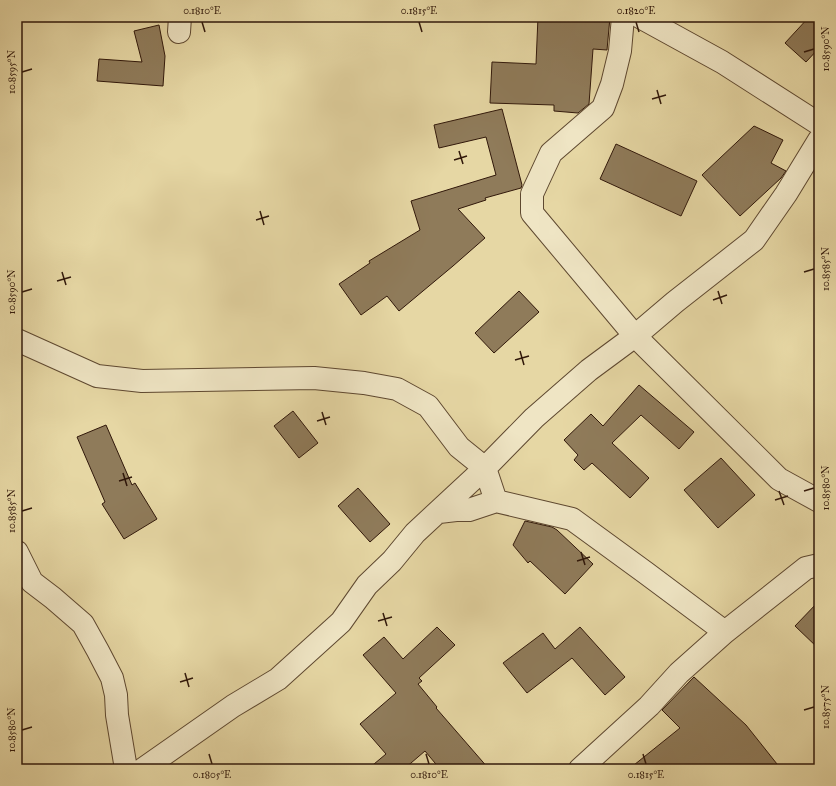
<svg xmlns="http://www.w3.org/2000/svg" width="836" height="786" viewBox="0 0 836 786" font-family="'IM FELL Great Primer',serif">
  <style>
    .building { fill: #8f7b5a; stroke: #31180a }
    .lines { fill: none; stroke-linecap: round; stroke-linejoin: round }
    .minor-casing { stroke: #5e4830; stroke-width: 24 }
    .minor { stroke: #efe5c4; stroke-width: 22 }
    .ticks { fill: none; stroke: #31180a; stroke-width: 1.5 }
    .neatline { fill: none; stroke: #31180a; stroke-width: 1.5 }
    .ticks-label { font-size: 10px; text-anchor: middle; fill: #31180a }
  </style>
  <rect width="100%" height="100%" fill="#e6d7a4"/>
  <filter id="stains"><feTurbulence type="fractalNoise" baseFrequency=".005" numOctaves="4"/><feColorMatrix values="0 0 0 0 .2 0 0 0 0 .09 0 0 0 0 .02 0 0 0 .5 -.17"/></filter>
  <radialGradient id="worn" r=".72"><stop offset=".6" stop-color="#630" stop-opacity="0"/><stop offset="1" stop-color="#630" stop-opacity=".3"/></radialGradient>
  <!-- building -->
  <path class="building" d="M538,17H610L607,50L593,49L589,104L578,113L554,111V105L490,103L492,62L536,64Z
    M809,17H819V48L806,62L785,43Z
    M159,25L165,56L163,86L97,81L99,59L142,62L134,31Z
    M502,109L522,185L521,188L485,198L486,200L458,209L485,238L453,266L399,311L387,296L361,315L339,284L370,263L369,261L420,230L411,201L496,175L486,137L439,148L434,125Z
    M754,126L783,140L771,163L786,171L781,178L740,216L702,175Z
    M616,144L697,181L681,216L600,179Z
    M519,291L539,312L494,353L475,333Z
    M639,385L694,432L679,449L641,415L612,443L649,478L630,498L592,463L584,470L574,460L578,455L564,440L591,414L603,426Z
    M293,411L318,443L299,458L274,426Z
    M106,425L132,485L135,483L157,519L124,539L102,504L105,502L77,437Z
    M721,458L755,495L718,528L684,490Z
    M358,488L390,524L370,542L338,506Z
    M525,521L552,527L557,530L593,564L565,594L530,561L528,563L513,545Z
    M819,601V649L795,626Z
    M437,627L455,645L419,678L422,681L418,684L437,707L436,708L489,769H440L425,751L404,769H368L386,754L360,724L396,693L363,655L384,637L403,659Z
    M580,627L625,677L605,695L572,658L527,693L503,663L543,633L555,649Z
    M694,677L746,725L781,769H629L680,728L662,710Z"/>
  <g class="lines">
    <defs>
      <path id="minor" d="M623,17L620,51L612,84L603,108L551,153L532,194V213L635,336L779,479L819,501
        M640,17L722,62L819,124
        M179,32L180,17
        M17,340L97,376L142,381L314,378L364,383L397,389L428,406L459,447L485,468L496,501
        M439,512L456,510H469L496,501L572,519L646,573L725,632
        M17,552L32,582L53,598L83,624L98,651L112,678L116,695L117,715L126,769
        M143,769L233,706L278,679L341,622L367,585L392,561L415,533L485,468L534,418L589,370L635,336L675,302L754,240L786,194L819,140
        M580,769L649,706L679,673L725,632L806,568L819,565"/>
    </defs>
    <!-- minor casing -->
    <use href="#minor" class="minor-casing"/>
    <!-- minor -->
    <use href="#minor" class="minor"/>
  </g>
  <!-- ticks -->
  <path class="ticks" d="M202,22L205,32M419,22L422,32M636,22L639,32M804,52L814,49M22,72L32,69M657,90L661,104M652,99L666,95M459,151L463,164M454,160L467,156M260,211L264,225M256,220L269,216M62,272L66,285M804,272L814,269M57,281L71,277M718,291L722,304M22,292L32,289M713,300L727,295M520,351L524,365M515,360L529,356M322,412L326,425M317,421L330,417M123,473L127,486M119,481L132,477M779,491L784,505M804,491L814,488M775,500L788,496M22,511L32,508M581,552L585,565M577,561L590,557M383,613L387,626M378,621L392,617M185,673L189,687M180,682L193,678M804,710L814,707M22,730L32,727M209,754L212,764M426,754L429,764M643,754L646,764"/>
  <!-- margin -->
  <rect width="836" height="786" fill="none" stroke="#e6d7a4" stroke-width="44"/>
  <rect x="22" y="22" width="792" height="742" class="neatline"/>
  <g class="ticks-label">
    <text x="202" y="14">0.1810°E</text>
    <text x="419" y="14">0.1815°E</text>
    <text x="636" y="14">0.1820°E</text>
    <text transform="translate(825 49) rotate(-90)" y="4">10.8590°N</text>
    <text transform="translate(11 72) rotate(-90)" y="4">10.8595°N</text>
    <text transform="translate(825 269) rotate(-90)" y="4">10.8585°N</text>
    <text transform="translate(11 292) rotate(-90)" y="4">10.8590°N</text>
    <text transform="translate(825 488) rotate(-90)" y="4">10.8580°N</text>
    <text transform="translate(11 511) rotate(-90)" y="4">10.8585°N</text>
    <text transform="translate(825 707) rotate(-90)" y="4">10.8575°N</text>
    <text transform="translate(11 730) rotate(-90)" y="4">10.8580°N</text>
    <text x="212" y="778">0.1805°E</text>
    <text x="429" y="778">0.1810°E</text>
    <text x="646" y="778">0.1815°E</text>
  </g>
  <rect width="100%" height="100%" filter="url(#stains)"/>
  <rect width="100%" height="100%" fill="url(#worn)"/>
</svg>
